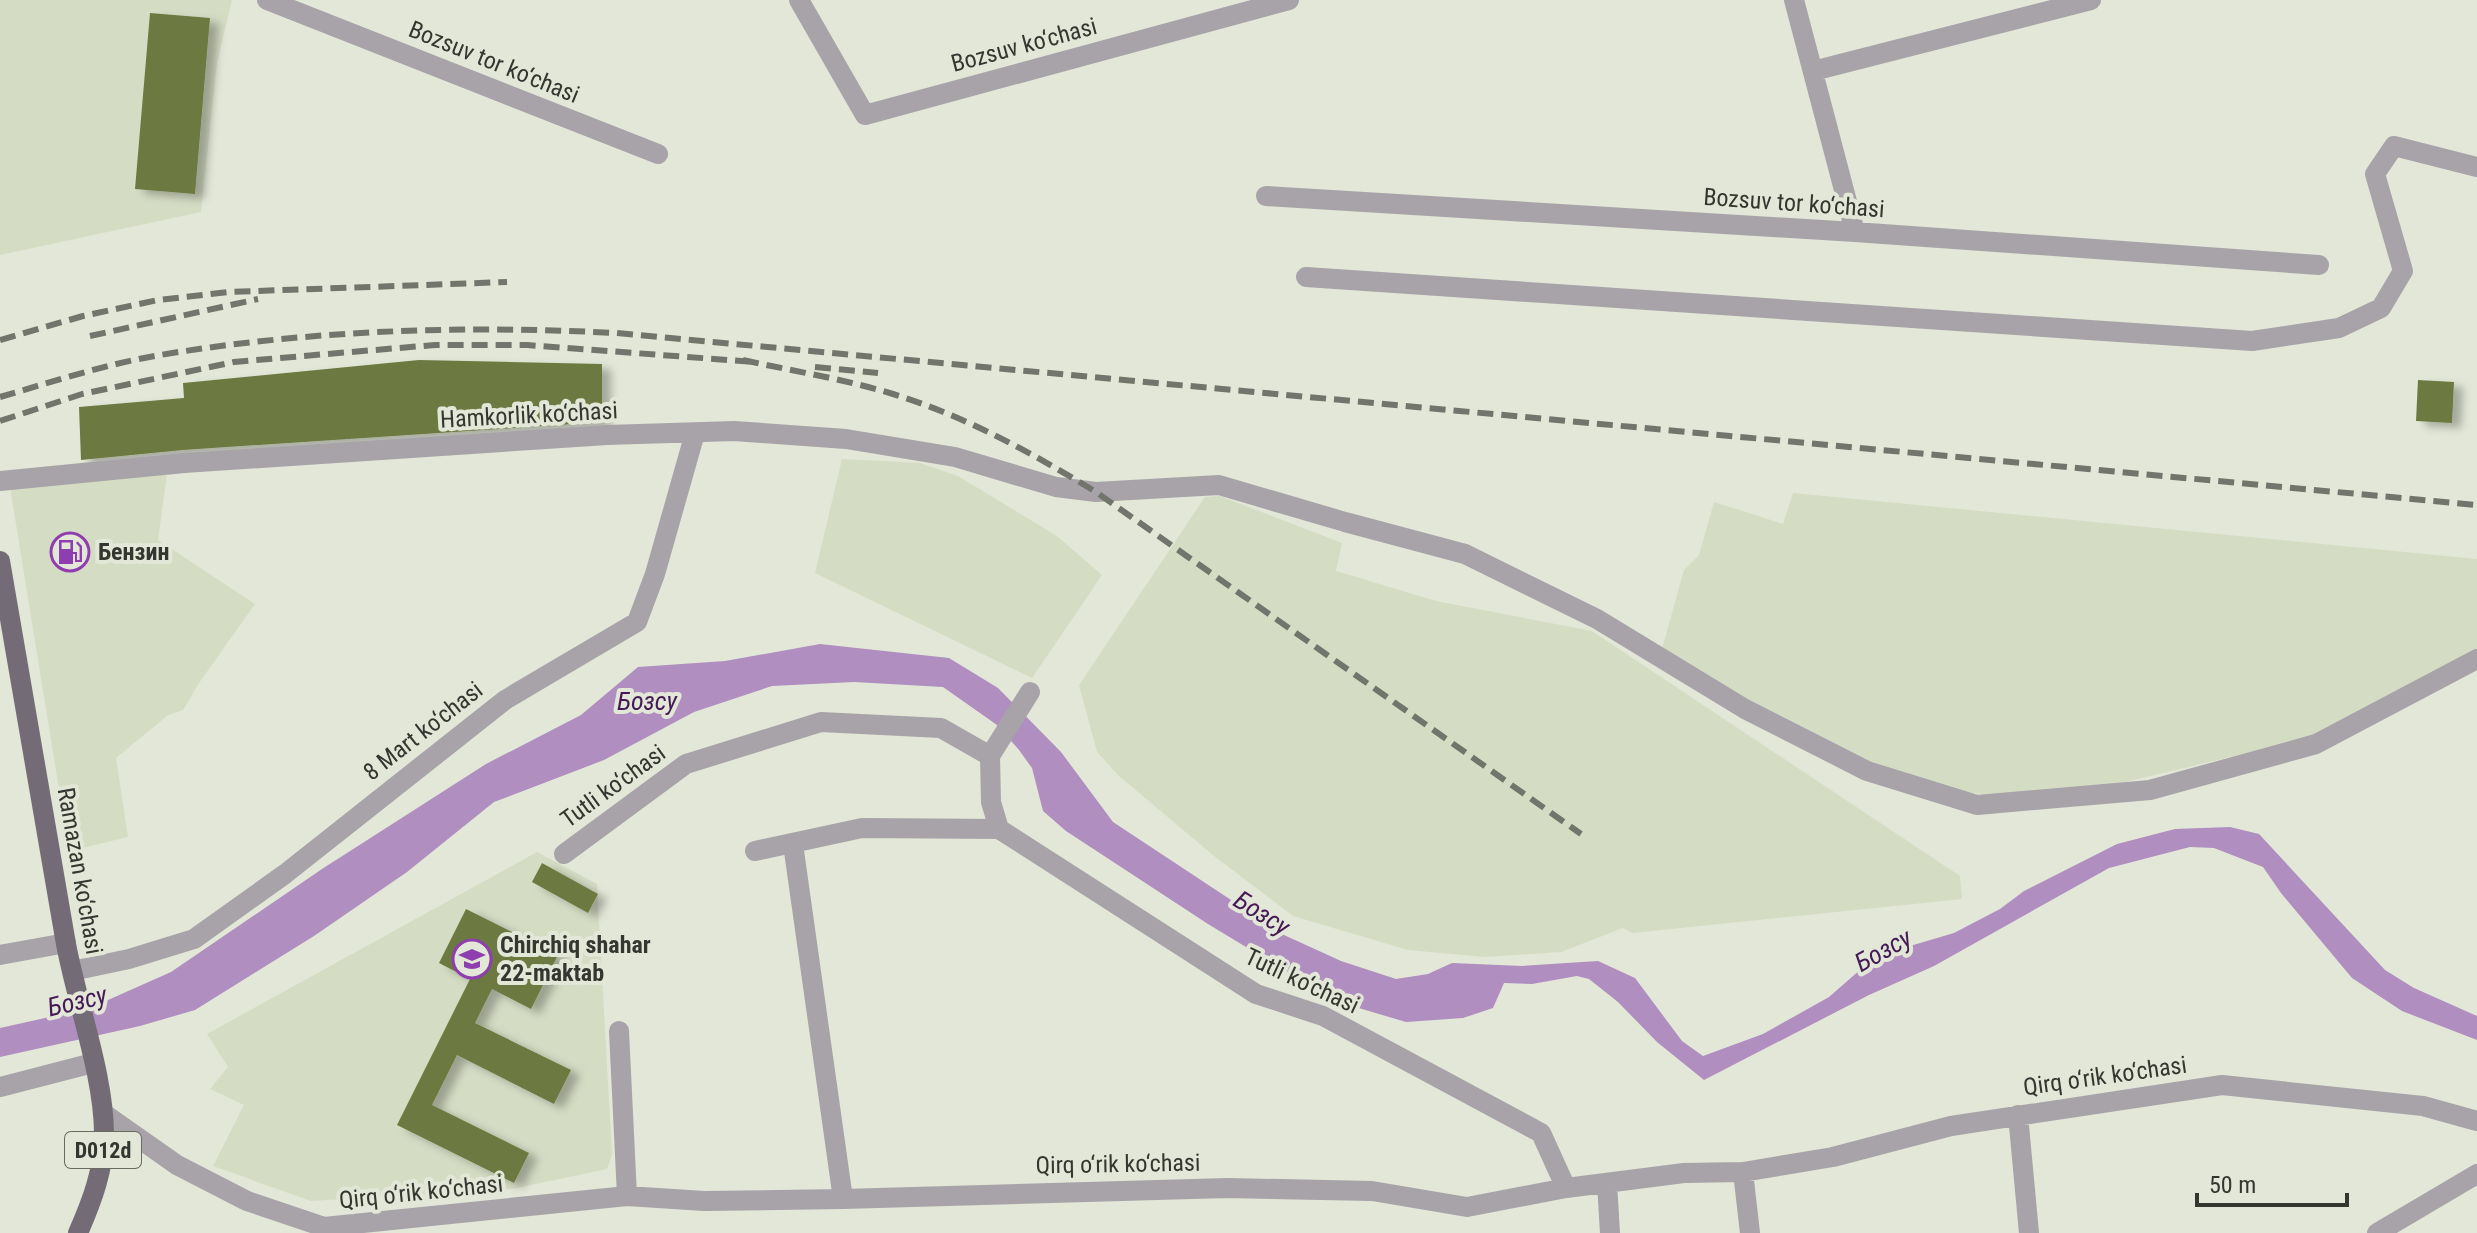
<svg xmlns="http://www.w3.org/2000/svg" width="2477" height="1233" viewBox="0 0 2477 1233" font-family="'Roboto Condensed',sans-serif">
  <style>
    .built { fill: #d5dcc4 }
    .water { fill: #b08ec0 }
    .building { fill: #6c7a42; filter: url(#shadow) }
    .lines { fill: none; stroke-linecap: round; stroke-linejoin: round }
    .minor { stroke: #a7a3a9; stroke-width: 20 }
    .major { stroke: #736c77; stroke-width: 20 }
    .rail { stroke: #72756b; stroke-width: 6; stroke-dasharray: 16 8; stroke-linecap: butt }
    .labels { text-anchor: middle; dominant-baseline: central; stroke-width: 8; stroke-linejoin: round; paint-order: stroke }
    .shield { fill: #e2e7d7; stroke: #686b62; stroke-width: 2 }
    .shield-label { font-size: 22px; font-weight: bold; fill: #343630 }
    .street-label { font-size: 24px; fill: #343630; stroke: #e2e7d7 }
    .poi-label { font-size: 24px; font-weight: bold; fill: #343630; stroke: #e2e7d7; text-anchor: start }
    .water-label { font-size: 26px; font-style: italic; fill: #451956; stroke: #e2e7d7 }
  </style>
  <defs>
    <filter id="shadow"><feDropShadow dx="9" dy="5" stdDeviation="4" flood-color="#0004"/></filter>
  </defs>
  <rect width="100%" height="100%" fill="#e2e7d7"/>
  <!-- built -->
  <path class="built" d="M0,0H232L217,63L201,212L0,255Z
    M842,459L920,463L958,476L1057,536L1102,575L1032,678L815,573Z
    M167,474L158,540L255,604L199,683L183,710L168,715L116,758L128,837L69,851L10,487Z
    M1793,493L2477,559V656L2314,737L2121,783L2003,796L1952,791L1862,760L1749,703L1662,649L1684,570L1699,555L1714,502L1783,524Z
    M1220,496L1342,543L1336,571L1436,601L1592,631L1960,876L1962,899L1632,933L1623,928L1561,952L1485,957L1408,950L1293,916L1214,856L1119,776L1097,752L1079,685L1205,497Z
    M537,852L597,884L612,1155L607,1169L512,1189L311,1201L213,1166L244,1105L210,1089L228,1067L207,1034Z"/>
  <!-- water -->
  <path class="water" d="M820,644L949,658L998,688L1061,752L1113,822L1284,935L1341,961L1396,979L1428,974L1452,963L1522,966L1598,961L1635,978L1682,1041L1703,1056L1763,1034L1829,997L1876,956L1954,933L2000,909L2024,891L2117,844L2175,829L2230,827L2259,834L2385,970L2414,988L2477,1016V1040L2402,1011L2352,978L2281,893L2263,867L2214,848L2190,847L2109,868L1934,966L1869,995L1704,1080L1657,1042L1618,1002L1589,979L1577,976L1532,984L1504,983L1493,1008L1463,1018L1406,1022L1352,1006L1307,984L1208,924L1066,831L1043,811L1032,768L1019,750L997,725L943,687L854,682L772,686L694,712L604,760L494,802L407,872L314,936L195,1010L140,1026L0,1057V1028L90,1008L171,972L322,869L486,764L581,715L638,667L725,661Z"/>
  <!-- building -->
  <path class="building" d="M150,13L210,18L195,194L135,189Z
    M419,360L602,364V422L183,450L81,460L79,407L184,398L183,383Z
    M2418,380L2454,382L2452,423L2416,421Z
    M542,863L598,894L588,913L532,882Z
    M466,909L558,955L531,1009L492,989L475,1023L571,1070L554,1104L457,1055L432,1105L529,1153L514,1183L397,1125L470,979L439,963Z"/>
  <g class="lines">
    <!-- minor -->
    <path class="minor" d="M267,0L658,154
      M799,0L865,115L1289,0
      M1794,0L1855,232
      M1813,71L2091,0
      M1266,196L1855,232L2319,265
      M1306,277L2252,341L2339,328L2381,308L2403,271L2375,174L2394,146L2477,167
      M0,481L184,463L607,435L734,431L846,439L955,457L1056,487L1096,492L1219,485L1345,522L1465,554L1597,619L1745,709L1867,771L1977,805L2150,790L2316,744L2477,659
      M990,756L1030,692
      M793,844L843,1199
      M755,851L862,828L999,829
      M564,854L686,764L821,722L941,728L990,756L991,802L999,829L1256,994L1323,1016L1541,1133L1566,1188
      M0,955L66,943
      M72,971L129,959L194,939L285,874L505,700L637,622L655,574L695,433
      M619,1031L627,1196
      M0,1087L93,1063
      M103,1113L177,1165L247,1201L324,1227L627,1196L704,1201L843,1199L1228,1188L1372,1191L1467,1207L1566,1188L1684,1173L1743,1172L1833,1157L1951,1126L2222,1085L2423,1106L2477,1121
      M2018,1115L2029,1233
      M1743,1172L1750,1233
      M1607,1183L1610,1233
      M2377,1233L2477,1174"/>
    <!-- major -->
    <path class="major" d="M0,561C22,689 43,817 66,944C77,1003 104,1076 104,1134C104,1170 92,1201 78,1233"/>
    <!-- rail -->
    <path class="rail" d="M90,336L258,299
      M0,340L83,316L158,300L229,292L507,282
      M743,360C793,371 844,379 893,394C965,416 1032,453 1096,492L1581,834
      M815,367L878,373
      M0,397C52,382 106,364 160,355C310,330 464,325 616,333L2477,505
      M0,421L82,394L234,362L327,354L435,345H527L755,362"/>
  </g>
  <!-- icons -->
  <defs>
    <symbol id="fuel-ring" viewBox="-11 -11 22 22"><circle r="9.5" fill="#e2e7d7" stroke="#8e3eae" stroke-width="1.5"/><path d="M-5.5-6h7V0h2V4h1.3V-2.5L3-4.5l.8-.8L6-3V5H2.5V1h-1V6h-7ZM-4.2-4.7v3.2H.2V-4.7Z" fill="#8e3eae"/></symbol>
    <symbol id="school-ring" viewBox="-11 -11 22 22"><circle r="9.5" fill="#e2e7d7" stroke="#8e3eae" stroke-width="1.5"/><path d="M0-5L7-2L0 1L-7-2ZM-4 1L0 2.5L4 1V4Q0 6-4 4Z" fill="#8e3eae"/></symbol>
  </defs>
  <g fill-rule="evenodd">
    <use href="#fuel-ring" x="48" y="530" width="44" height="44"/>
    <use href="#school-ring" x="450" y="937" width="44" height="44"/>
  </g>
  <g class="labels">
    <!-- shield labels -->
    <rect class="shield" x="65" y="1132" width="76" height="36" rx="6"/>
    <g class="shield-label">
      <text x="103" y="1150">D012d</text>
    </g>
    <!-- street labels -->
    <g class="street-label">
      <text transform="translate(1024 45) rotate(-15)">Bozsuv ko‘chasi</text>
      <text transform="translate(494 62) rotate(22)">Bozsuv tor ko‘chasi</text>
      <text transform="translate(1794 203) rotate(4)">Bozsuv tor ko‘chasi</text>
      <text transform="translate(529 415) rotate(-3)">Hamkorlik ko‘chasi</text>
      <text transform="translate(423 731) rotate(-38)">8 Mart ko‘chasi</text>
      <text transform="translate(613 786) rotate(-36)">Tutli ko‘chasi</text>
      <text transform="translate(80 871) rotate(80)">Ramazan ko‘chasi</text>
      <text transform="translate(1302 981) rotate(25)">Tutli ko‘chasi</text>
      <text transform="translate(2105 1076) rotate(-8)">Qirq o‘rik ko‘chasi</text>
      <text transform="translate(1118 1164) rotate(-1)">Qirq o‘rik ko‘chasi</text>
      <text transform="translate(421 1192) rotate(-6)">Qirq o‘rik ko‘chasi</text>
    </g>
    <!-- poi labels -->
    <g class="poi-label">
      <text x="98" y="552">Бензин</text>
      <text x="500" y="945">Chirchiq shahar<tspan x="500" dy="28">22-maktab</tspan></text>
    </g>
    <!-- water labels -->
    <g class="water-label">
      <text x="647" y="701">Бозсу</text>
      <text transform="translate(1262 913) rotate(32)">Бозсу</text>
      <text transform="translate(1883 950) rotate(-29)">Бозсу</text>
      <text transform="translate(77 1001) rotate(-13)">Бозсу</text>
    </g>
  </g>
  <!-- scale -->
  <path d="M2197 1193v12h150v-12" fill="none" stroke="#343630" stroke-width="4"/>
  <text x="2209" y="1193" font-size="24" fill="#343630" stroke="#e2e7d7" stroke-width="6" paint-order="stroke">50 m</text>
</svg>
